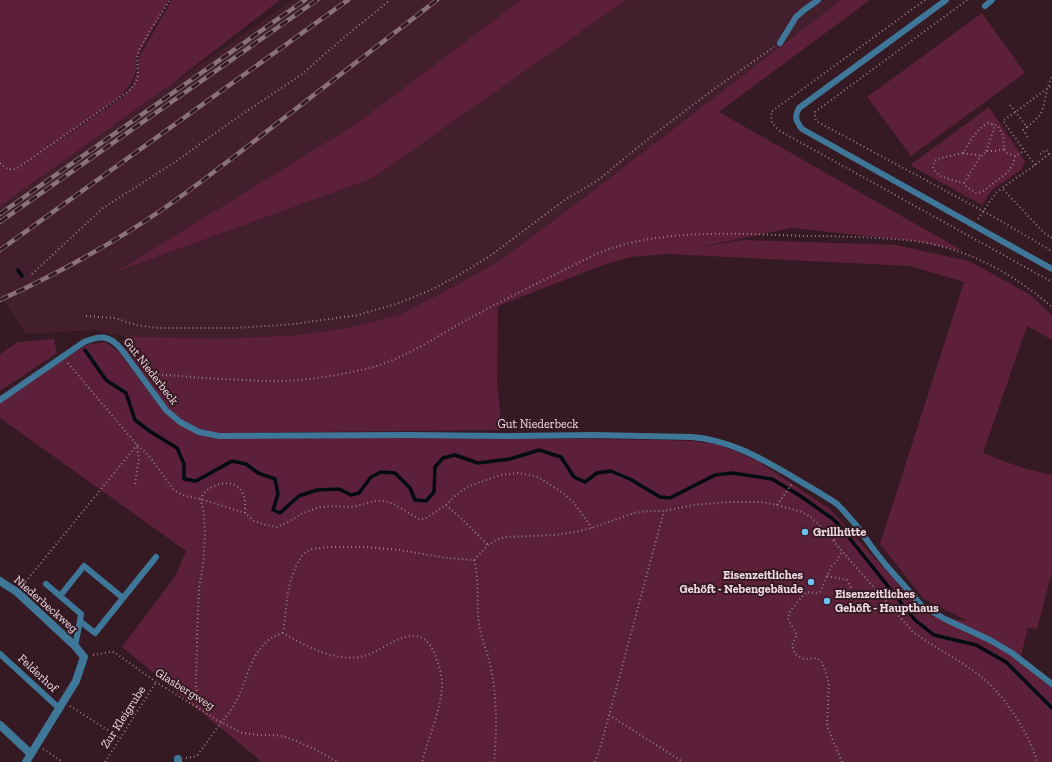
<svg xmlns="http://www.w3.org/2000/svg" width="1052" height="762" viewBox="0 0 1052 762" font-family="'Zilla Slab',serif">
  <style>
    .built { fill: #431f2d }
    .green { fill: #5d203a }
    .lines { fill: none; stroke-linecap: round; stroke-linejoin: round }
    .stream { stroke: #030c13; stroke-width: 3.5 }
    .path { stroke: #967f86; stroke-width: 2; stroke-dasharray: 1 3; stroke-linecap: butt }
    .lane { stroke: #3e7798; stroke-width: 6 }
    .street { stroke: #3e7798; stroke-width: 8 }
    .rail-casing { stroke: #8a727a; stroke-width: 4.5 }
    .rail { stroke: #351923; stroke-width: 3; stroke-dasharray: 9; stroke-linecap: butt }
    .poi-dot { fill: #6ec2f3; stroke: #351923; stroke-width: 1.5 }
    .labels { text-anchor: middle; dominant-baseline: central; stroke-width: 4; stroke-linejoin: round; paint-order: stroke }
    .street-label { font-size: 12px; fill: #efdbe1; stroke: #351923 }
    .poi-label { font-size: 12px; font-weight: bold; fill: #efdbe1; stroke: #351923; text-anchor: start }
  </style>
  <rect width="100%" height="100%" fill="#351923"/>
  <!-- built -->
  <path class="built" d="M293,0H521L356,124L121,270L373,178L626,0H841L585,197L501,260L453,287L401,314L352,327L299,335L216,339L125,336L95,330L26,334L0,295V206L169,86Z"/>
  <!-- green -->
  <path class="green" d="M0,0H169L136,59V71L131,83L121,96L38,156L123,97L133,85L137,71L138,59L172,0H280L169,86L0,206Z
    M521,0H626L373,178L118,271L356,124Z
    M841,0H870L719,112L963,251L915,241L792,228L694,248L743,240L896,245L969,261L1029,294L1052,315V340L1027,326L983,453L1023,468L1052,475V572L1037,629L1028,628L1020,660L1052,683V762H262L122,647L176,575L186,551L0,418V402L86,345L105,342L120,353L164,412L199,434L664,440L692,441L716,444L735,451L759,462L830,509L921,609L934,617L968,621L924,599L880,544L964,282L910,266L667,254L631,257L603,265L498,306L497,383L502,430L407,431L216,433L200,429L183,421L168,408L125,349V336L216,339L299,335L352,327L401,314L453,287L501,260L585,197Z
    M982,13L1025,73L911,156L867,97Z
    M989,107L1025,161L1022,169L992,190L982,205L910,165Z
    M54,339L57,353L0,391V354L18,342Z"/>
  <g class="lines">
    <!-- stream -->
    <path class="stream" d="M18,270L22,276
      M85,350L106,380L126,393L135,420L151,432L177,448L184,464V479L196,481L232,461L246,464L258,473L275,479L278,494L273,510L280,513L299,496L317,490L339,489L351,495L359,493L371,477L381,472L395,473L410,488L415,500L426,501L434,492L435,467L443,458L455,455L478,463L510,459L539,450L561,457L574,477L585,482L597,473L611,471L630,479L660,497L670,498L715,475L732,473L772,479L799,495L833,519L839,525L915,620L934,635L976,645L1006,662L1052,708"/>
    <!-- path -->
    <path class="path" d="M925,0L771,112L772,123L780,131L1052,282
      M967,0L815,112V117L816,121L983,211L1052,251
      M1010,105L1027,127L1023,130L1029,139
      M1027,127C1031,124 1036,120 1039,116C1046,107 1045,89 1052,77
      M986,151L994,129L993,124
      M963,153L982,156
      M1040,154L1046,150L1052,157
      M1049,154L1035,165L1002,188L1044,233L1052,238
      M1015,156L1007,153L1004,149L1003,135L998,126L988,123C977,129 970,141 963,153L937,159L934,162L933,169L940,176L955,181L964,183L967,187L976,193L982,192L1008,172L1013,164L1015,156L1024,151
      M0,163C6,169 8,170 16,169L129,91L136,82L138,75L137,59L139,50L151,29L170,0
      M1035,165L1003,121L1052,85
      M964,183L978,160L986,151H996L1004,149
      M978,219L995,194L1002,188
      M32,274L103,208L175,162L235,119L301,75L341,40L390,0
      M86,316L115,318L136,325L158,328H236L294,324L358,315L399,303L431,290L459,275L490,256L566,199L597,181L648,139L714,89L774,47
      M68,363L137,445L144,451L152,460L173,489L179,493L185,496L201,499L245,513
      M150,374C182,376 213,379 245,380C263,381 280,382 298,380C323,378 349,373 373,367C405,358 434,338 463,322C492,306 522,291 552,276C566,269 580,262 594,255C658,227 738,234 807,236C835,236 864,237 893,239C905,240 918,241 931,244C976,253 1017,277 1052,307
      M135,484L139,459L137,446
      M446,505L461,518L488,545
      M777,505L792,484
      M834,540L850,529
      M474,560C480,581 476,603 479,624C481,639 488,653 491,668C497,699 497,731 494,762
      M827,576L847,580L852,590
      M23,585L137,445
      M283,633L288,591L291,579L296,566L301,557L306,552L311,549L330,547H365L400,550L447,558L474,560L488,545L496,540L505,537L555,535L575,532L592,528L634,513L648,511H664L693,505L729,502H761L777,505L802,512L811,517L821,527L913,632C934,647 957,659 978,674C1003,693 1029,732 1037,762
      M93,655L110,652H114L156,682L217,720L242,733L260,735H272L282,736L294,740L314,749L338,762
      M70,706L120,738
      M197,707V697L196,685C197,654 197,622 199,591C200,577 204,565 204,551C205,539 205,527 204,515C204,510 201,505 201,500C201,497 203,494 205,492C214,483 235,478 242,492C246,498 245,505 245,513L254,521L266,525L277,527L286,523L303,513L320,507L333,506L347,507L357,506L374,501H385L394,504L419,519H425L446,505L455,496L467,487L500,475L518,473L538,477L563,493L573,502L592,528
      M609,715L683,762
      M43,749L63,762
      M186,758L197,756C205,745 212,735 220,724C225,718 229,713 233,707C249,681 249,643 283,633C306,646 332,661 360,657C378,654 395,636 414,636C424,636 430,644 434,652C438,663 443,676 442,688C440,713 428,738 422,762
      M105,762L156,682
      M595,762L601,745L664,511
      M842,762L827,726L829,683L822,662L817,658L804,659L795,654L792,645L797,635L788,619L790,611L806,592L816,593L820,592L831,567L838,559L842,551"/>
    <!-- lane -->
    <path class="lane" d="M946,0L799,108C794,117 796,121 802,129L1052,269
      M985,6L992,0
      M780,43L796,17L804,10L818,0
      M0,400L84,342C101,335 110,335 122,350L166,410L180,422L199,432L219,436L409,435L504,436L593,435L692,437C728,440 757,456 788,474C804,484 821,493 837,504L842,509L856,525L874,550L885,564L922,606L945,619L990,640L1012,653L1052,684
      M46,584L81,614L80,621L95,633L156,557
      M60,596L84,566L123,598
      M75,646L80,621
      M0,654L60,709"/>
    <!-- street -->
    <path class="street" d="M0,581L17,592L75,646L84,657L76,681L26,762
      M0,725L31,754
      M178,762V759"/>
    <defs>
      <path id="rail" d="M0,214L305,0
        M0,222L317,0
        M0,250L348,0
        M0,300C57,274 112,244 163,209C205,180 244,149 284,118C335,79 386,39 437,0"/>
    </defs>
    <!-- rail casing -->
    <use href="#rail" class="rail-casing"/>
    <!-- rail -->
    <use href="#rail" class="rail"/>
  </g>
  <!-- markers -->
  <g class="poi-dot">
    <circle cx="805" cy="532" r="4"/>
    <circle cx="811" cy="582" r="4"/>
    <circle cx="827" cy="601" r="4"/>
  </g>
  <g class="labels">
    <!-- street labels -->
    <g class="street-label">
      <text transform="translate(151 371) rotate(52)">Gut Niederbeck</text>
      <text x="538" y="424">Gut Niederbeck</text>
      <text transform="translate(46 604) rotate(41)">Niederbeckweg</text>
      <text transform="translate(38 673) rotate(43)">Felderhof</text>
      <text transform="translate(185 689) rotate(32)">Glasbergweg</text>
      <text transform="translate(123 717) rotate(-57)">Zur Kleigrube</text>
    </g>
    <!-- poi labels -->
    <g class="poi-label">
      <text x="813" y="532">Grillhütte</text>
      <text x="803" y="575" text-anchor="end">Eisenzeitliches<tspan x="803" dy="14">Gehöft - Nebengebäude</tspan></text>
      <text x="835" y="594">Eisenzeitliches<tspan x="835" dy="14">Gehöft - Haupthaus</tspan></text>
    </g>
  </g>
</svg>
